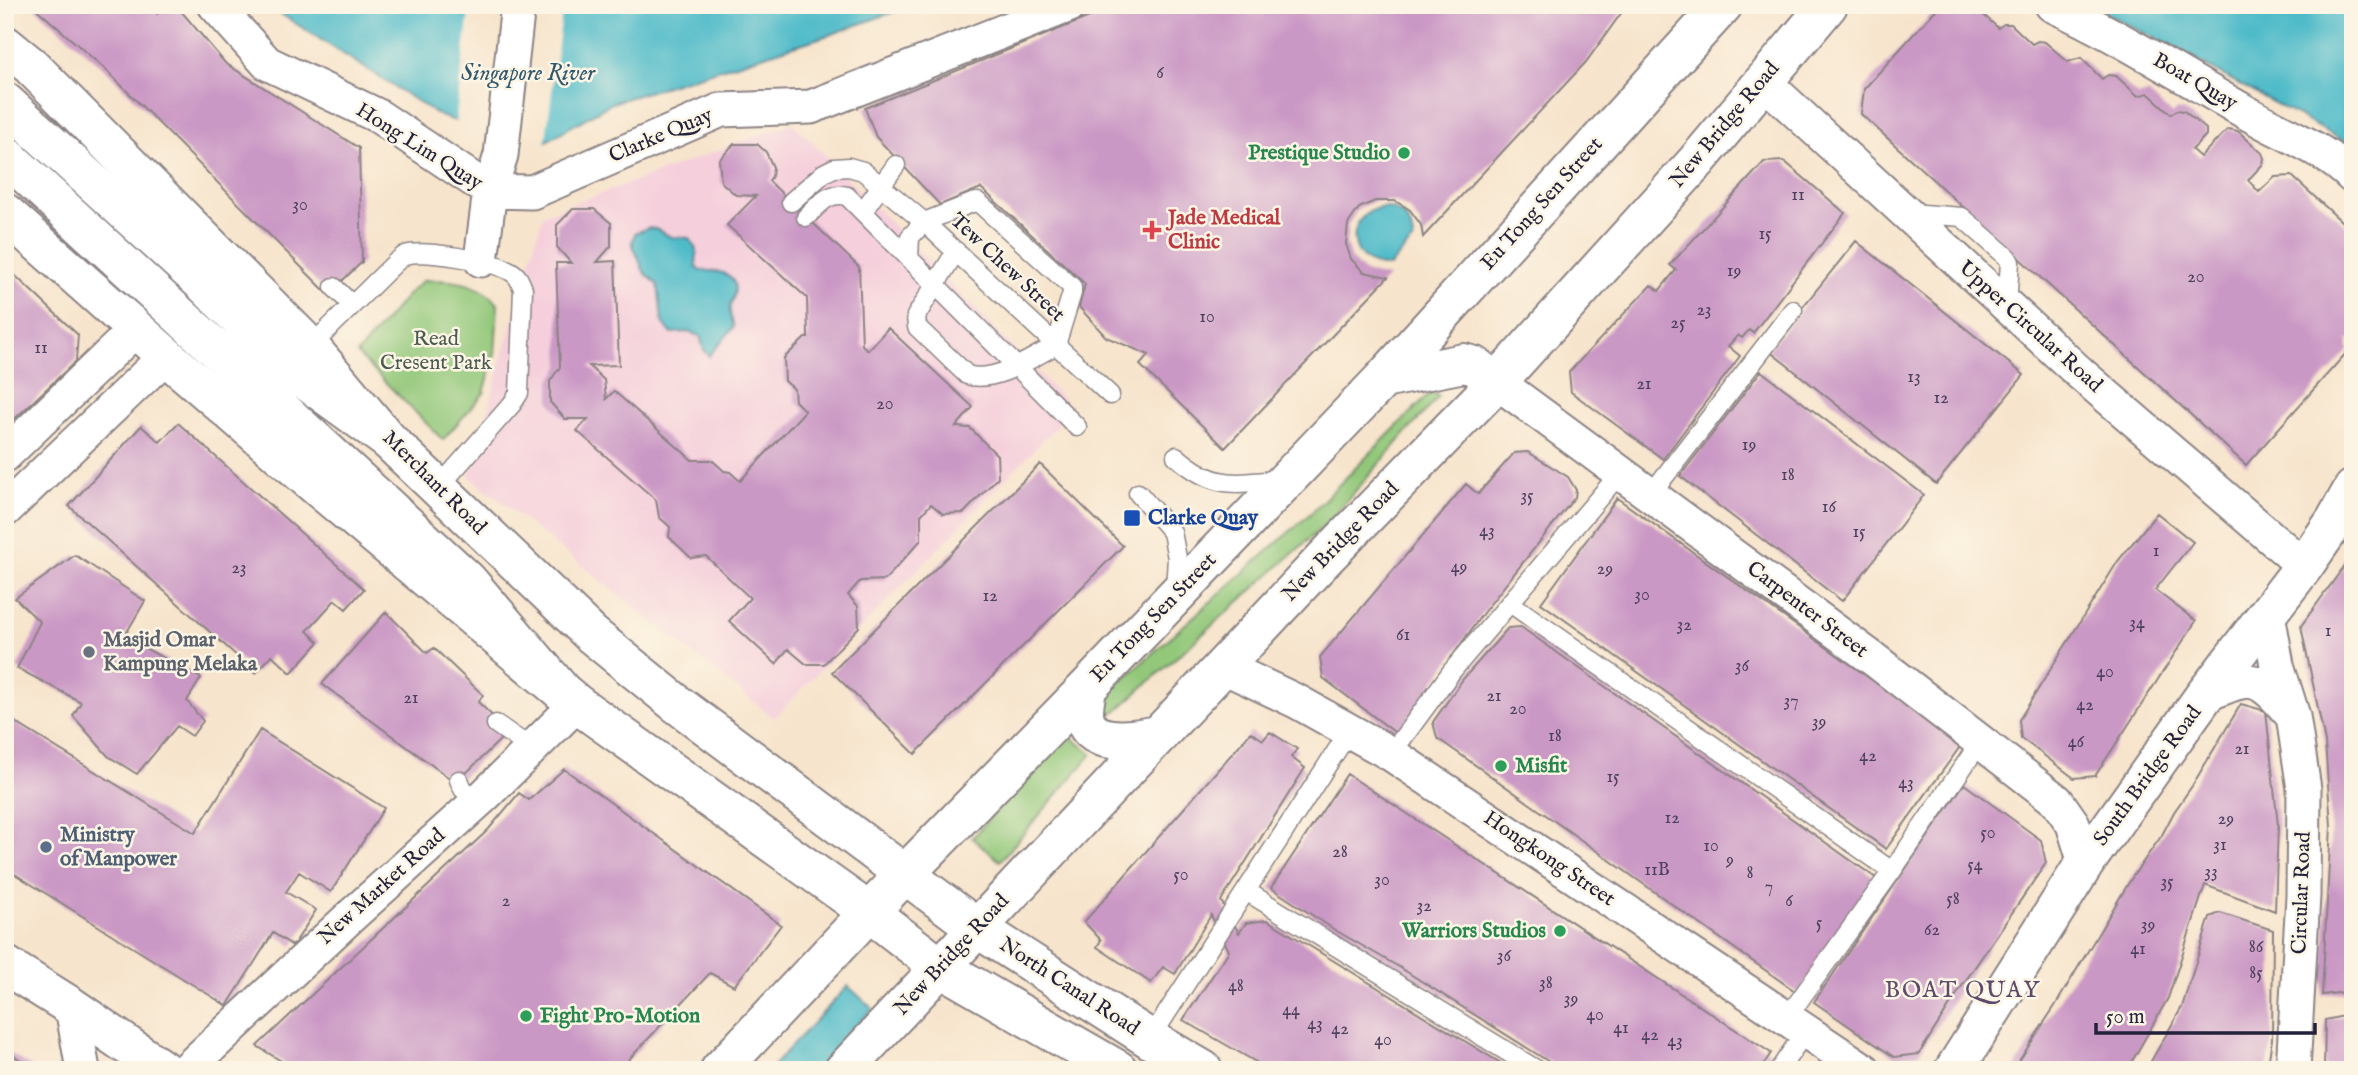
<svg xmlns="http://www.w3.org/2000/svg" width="2358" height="1075" viewBox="0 0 2358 1075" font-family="'IM FELL English',serif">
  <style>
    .built { fill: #f5cfdc }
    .green { fill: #93c87a; stroke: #5a755a; stroke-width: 2 }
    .water { fill: #4fbbc9; stroke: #386e82; stroke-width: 2 }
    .pier { fill: #f7e4cc }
    .building { fill: #ca98c5 }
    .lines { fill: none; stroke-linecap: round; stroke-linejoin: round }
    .lane-casing { stroke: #8c8384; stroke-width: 21 }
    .street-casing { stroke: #8c8384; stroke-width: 37 }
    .secondary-casing { stroke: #8c8384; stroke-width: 42 }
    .primary-casing { stroke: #8c8384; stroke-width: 42 }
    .highway-casing { stroke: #8c8384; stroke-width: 42 }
    .lane { stroke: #fff; stroke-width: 18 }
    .street { stroke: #fff; stroke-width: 33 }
    .secondary { stroke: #fff; stroke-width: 38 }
    .primary { stroke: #fff; stroke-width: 38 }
    .highway { stroke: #fff; stroke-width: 38 }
    .leisure-dot { fill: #2e9e5b; stroke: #fcf5e5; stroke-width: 2.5 }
    .health-dot { fill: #e0444e; stroke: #fcf5e5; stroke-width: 2.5 }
    .transit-dot { fill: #1a4fb4; stroke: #fcf5e5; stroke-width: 2.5 }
    .worship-dot { fill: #6b7280; stroke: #fcf5e5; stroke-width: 2.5 }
    .service-dot { fill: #5c6f8a; stroke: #fcf5e5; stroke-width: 2.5 }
    .labels { text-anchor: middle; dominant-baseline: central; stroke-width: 5; stroke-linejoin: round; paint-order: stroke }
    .number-label { font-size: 18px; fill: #4c405e }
    .street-label { font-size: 21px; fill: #22223b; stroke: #fcf5e5 }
    .leisure-label { font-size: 21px; font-weight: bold; fill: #27864d; stroke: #fcf5e5; text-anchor: end }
    .health-label { font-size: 21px; font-weight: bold; fill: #be3a42; stroke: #fcf5e5; text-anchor: start }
    .park-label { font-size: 21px; fill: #4a5c51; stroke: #fcf5e5 }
    .transit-label { font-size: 21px; font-weight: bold; fill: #164399; stroke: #fcf5e5; text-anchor: start }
    .worship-label { font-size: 21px; font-weight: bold; fill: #5b616d; stroke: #fcf5e5; text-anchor: start }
    .service-label { font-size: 21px; font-weight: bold; fill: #4e5e75; stroke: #fcf5e5; text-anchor: start }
    .water-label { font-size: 23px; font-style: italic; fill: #32586d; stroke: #fcf5e5 }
    .neighbourhood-label { font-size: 23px; letter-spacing: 2px; fill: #5d4b6b; stroke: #fcf5e5 }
  </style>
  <rect width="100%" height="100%" fill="#fcf5e5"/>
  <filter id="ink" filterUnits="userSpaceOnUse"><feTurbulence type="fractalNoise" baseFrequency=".0143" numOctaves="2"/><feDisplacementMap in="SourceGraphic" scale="14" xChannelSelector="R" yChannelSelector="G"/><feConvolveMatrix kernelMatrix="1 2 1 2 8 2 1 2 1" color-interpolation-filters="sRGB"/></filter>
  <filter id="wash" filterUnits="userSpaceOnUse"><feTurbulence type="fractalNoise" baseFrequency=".00686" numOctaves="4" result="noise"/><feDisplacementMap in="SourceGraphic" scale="28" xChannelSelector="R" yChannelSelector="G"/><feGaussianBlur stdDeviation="1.57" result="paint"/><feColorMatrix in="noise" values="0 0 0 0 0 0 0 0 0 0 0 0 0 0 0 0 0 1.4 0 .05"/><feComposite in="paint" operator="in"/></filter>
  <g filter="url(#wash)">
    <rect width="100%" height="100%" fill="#f7e4cc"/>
    <!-- built -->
    <path class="built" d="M793,123L1073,409L774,718L469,476L543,215Z"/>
    <!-- green -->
    <path class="green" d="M424,280C452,280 479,281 498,304L495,353L484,393L443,440L357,354L410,292Z
      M1431,392L1439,396L1327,523L1115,712L1104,714L1098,706L1103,697L1312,512Z
      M1066,733L1092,754L1000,861L972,838Z"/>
    <!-- water -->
    <path class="water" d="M267,5H913L832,34L612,103L536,147L440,116Z
      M2090,5H2353V146L2171,47Z
      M1384,207C1403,210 1412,221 1413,240L1390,266C1347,270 1341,213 1384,207Z
      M648,228L656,229L671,237L689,238L697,250L696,266L700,271C715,270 740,272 734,295C733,301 729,305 730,311C730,316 733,322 734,327L709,356L704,350L700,336L688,332L671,333L662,321L658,285L644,272L632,243L635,233Z
      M848,986L873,1009L815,1070H769Z"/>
    <!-- pier -->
    <path class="pier" d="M470,5H563L545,146L538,151L455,125Z"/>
    <g id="blocks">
      <!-- building -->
      <path class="building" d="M32,5H150L157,14L165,5H176L225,63L359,148L362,262L328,294L105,69Z
        M1119,5H1627L1586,62L1423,237L1421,225L1410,210L1395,201H1375L1359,208L1348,224L1346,244L1351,259L1364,272L1388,277L1225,448L1140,365L1149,355L1106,337L1079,307L1085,284L981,188L940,205L876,137L865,108Z
        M1940,5H1967V10H1978L1998,28L2004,24H2011L2032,44L2038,41L2045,42L2068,62L2081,58L2102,79L2108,75L2116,76L2138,96L2148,93L2171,114L2177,110L2184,111L2206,129V135L2192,150L2200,157L2228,129L2238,131L2262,153L2264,158L2263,164L2248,180L2259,192L2275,177L2292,176L2353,232V340H2348V351L2246,465L1861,114L1864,89Z
        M734,144H757L766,152L773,167L772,176L769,181L859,267L862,345L868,350L888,328L973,407L956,427L970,428L997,455L998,477L964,513L943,514L931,504L921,515V540L885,580L860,581L848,595L858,606L859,627L824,664H806L788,649L776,664L729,621L750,598L706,556L691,558L669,537L670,527L659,517L656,500L577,431L588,419H565L550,402V381L560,367L556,263H571L557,247V225L573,209H594L611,223V246L597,262L615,261L619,365L589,366L604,380L606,399L614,391L692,460H712L724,471L730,472L740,481L805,411L795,401L794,389L785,381L784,358L805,338H808L807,298L727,225L756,196L736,195L721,182L719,160Z
        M1784,161L1845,213L1753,333L1749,330L1742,338L1738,335L1728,346L1740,356L1663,459L1571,392L1569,372L1651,285L1659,291L1676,270L1670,265L1764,162Z
        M1856,241L2024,375L1936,484L1768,350Z
        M5,266L78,335L76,361L5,428Z
        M1761,371L1924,495L1842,601L1680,476Z
        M178,423L364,589L346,609L335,600L307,631L319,642L291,673L272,655L256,673L69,506L141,426L160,442Z
        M1528,452L1568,477L1576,490L1575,497L1483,613L1397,734L1323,678L1320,657L1466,484L1478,494L1514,453Z
        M1040,464L1123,546L915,754L832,672Z
        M1617,498L1962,744L1886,849L1541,603Z
        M2157,513L2193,542L2155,590L2196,621L2095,776L2074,778L2021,738L2019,720L2118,561Z
        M2353,554V991L2322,995L2331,826L2325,742L2301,626Z
        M75,555L145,601L124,637L201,678L187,701L203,721L192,736L177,726L137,774L108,756L73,716L81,702L17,668L40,622L15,598Z
        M386,612L427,653L434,648L483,695L478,702L499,722L504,736L456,783L322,684Z
        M1521,627L1880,881L1799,994L1437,738L1433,722L1463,679L1508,628Z
        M2241,704L2266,711L2278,826L2275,911L2205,885L2168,998L2127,1070H2013L2055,1006L2131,879L2162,835L2174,812L2192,786Z
        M5,716L195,833L260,730L384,808L331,892L299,872L286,892L316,910L293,946L273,933L227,1006L5,868Z
        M1251,732L1263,740L1270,732L1297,749L1291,757L1305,768L1221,901L1239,933L1246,923L1267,920L1512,1070H1270L1183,1020L1229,951L1211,915L1175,974L1163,967L1151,983L1097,947L1101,940L1084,922Z
        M564,769L781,925L734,986L710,973L619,1070H296L257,1046L488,830L519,793L529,800Z
        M1347,774L1771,1053L1760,1070H1562L1399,967L1335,930L1271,888Z
        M1964,784L2041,840L2046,863L1962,986L1919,1054L1894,1057L1814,1002Z
        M2220,913L2273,930L2272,1039L2268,1065L2265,1070H2146L2182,1007L2210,917Z
        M2353,1014V1070H2324L2325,1020Z
        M5,1050L36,1070H5Z"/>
    </g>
  </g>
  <g filter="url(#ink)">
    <use href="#blocks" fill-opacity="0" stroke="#8c8384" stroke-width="2"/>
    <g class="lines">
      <defs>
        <path id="lane" d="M791,202L824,173L834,168L849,167L863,171L924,222L1110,395
          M863,211L896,165
          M1910,213L1962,217L2007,257L2010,262L2007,305
          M806,217C819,205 828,191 847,196L1077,427
          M909,258L910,237L924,222L972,203L978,202L1072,287V293L1056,345C1032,358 994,384 967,375L917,327L916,316L956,251
          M334,287L352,305
          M310,347L396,262C399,260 402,257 405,255C424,249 492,261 510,271C518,275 520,281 523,289L519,393L512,404L438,488
          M1176,456C1215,490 1233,484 1282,479
          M1138,493L1172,532L1177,558L1175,590
          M1651,494L1793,310
          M1510,603L1892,871
          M496,724L532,749
          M1391,754L1452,671L1621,472
          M459,780L463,789L479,801
          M1246,891L1537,1070
          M1786,1019L1892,871L1981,741
          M1150,1039L1350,730
          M1779,1070L1805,1032"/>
        <path id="street" d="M215,5L267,63L378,116L490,191
          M2052,5C2124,38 2189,81 2258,119C2290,137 2326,150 2353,177
          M1763,81L2081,374L2304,566
          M490,191L532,192L721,110L811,107L1070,5
          M481,260L490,191L501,155L518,5
          M1497,382L1876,661L2057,801L2073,824L2085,863
          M5,455L136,329
          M5,510L166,356
          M2268,614L2277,665L2293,716L2304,789L2303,896L2293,1070
          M1224,667L1298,702L1391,754L1864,1070
          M2204,696C2250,676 2256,672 2289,712
          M72,1007L83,1070
          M186,1070L351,916L483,797L577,704"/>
        <path id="secondary" d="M5,45L31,66L310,347L388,440L591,634L677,704L977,928L1150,1039L1203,1070
          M5,213L166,356L319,488L577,704L869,912L940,967L1118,1070
          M1954,1070L2085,863L2204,696L2304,566L2335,521L2353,489"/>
        <path id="primary" d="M1383,379L1464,363L1475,366L1497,382
          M1087,688C1086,696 1084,704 1084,711C1084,750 1136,739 1159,735
          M5,965L72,1007L163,1070
          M720,1070L906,873L1087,688L1383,379L1723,5
          M844,1070L1325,558L1497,382L1696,162L1828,5"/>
        <path id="highway" d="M5,102L204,284L290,369L388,440
          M5,155L468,581L560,689"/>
      </defs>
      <!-- lane casing -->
      <use href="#lane" class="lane-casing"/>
      <!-- street casing -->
      <use href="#street" class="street-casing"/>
      <!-- secondary casing -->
      <use href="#secondary" class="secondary-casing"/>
      <!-- primary casing -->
      <use href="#primary" class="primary-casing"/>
      <!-- highway casing -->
      <use href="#highway" class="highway-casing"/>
      <!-- lane -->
      <use href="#lane" class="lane"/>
      <!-- street -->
      <use href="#street" class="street"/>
      <!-- secondary -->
      <use href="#secondary" class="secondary"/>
      <!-- primary -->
      <use href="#primary" class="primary"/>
      <!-- highway -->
      <use href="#highway" class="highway"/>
    </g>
  </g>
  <!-- markers -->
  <g class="leisure-dot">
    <circle cx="1404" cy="153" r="7"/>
    <circle cx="1501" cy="766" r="7"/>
    <circle cx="1560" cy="931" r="7"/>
    <circle cx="526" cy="1016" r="7"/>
  </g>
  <path class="health-dot" d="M1148.5 219.5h7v7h7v7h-7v7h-7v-7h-7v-7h7z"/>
  <rect class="transit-dot" x="1123" y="509" width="18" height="18" rx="3.5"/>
  <circle class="worship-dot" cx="89" cy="652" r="7"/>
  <circle class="service-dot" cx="46" cy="847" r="7"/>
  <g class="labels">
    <!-- number labels -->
    <g class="number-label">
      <text x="1160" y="73">6</text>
      <text x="1798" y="195">11</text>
      <text x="300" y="205">30</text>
      <text x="1765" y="234">15</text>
      <text x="1734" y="271">19</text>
      <text x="2196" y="277">20</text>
      <text x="1704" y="310">23</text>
      <text x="1207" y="317">10</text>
      <text x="1678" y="323">25</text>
      <text x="41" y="348">11</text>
      <text x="1914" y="377">13</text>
      <text x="1644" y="384">21</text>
      <text x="1941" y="398">12</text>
      <text x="885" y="404">20</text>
      <text x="1749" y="445">19</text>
      <text x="1788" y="475">18</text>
      <text x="1527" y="496">35</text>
      <text x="1829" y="507">16</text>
      <text x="1487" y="531">43</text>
      <text x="1859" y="532">15</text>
      <text x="2156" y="551">1</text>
      <text x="1459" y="567">49</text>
      <text x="239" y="568">23</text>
      <text x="1605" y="569">29</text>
      <text x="1642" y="595">30</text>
      <text x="990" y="596">12</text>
      <text x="2137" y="623">34</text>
      <text x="1684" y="625">32</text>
      <text x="2328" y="631">1</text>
      <text x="1403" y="635">61</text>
      <text x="1742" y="666">36</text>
      <text x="2105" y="672">40</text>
      <text x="1494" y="696">21</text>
      <text x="411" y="698">21</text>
      <text x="1791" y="701">37</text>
      <text x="2085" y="705">42</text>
      <text x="1518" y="709">20</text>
      <text x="1819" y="722">39</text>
      <text x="1555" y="736">18</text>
      <text x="2076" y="742">46</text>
      <text x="2242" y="749">21</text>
      <text x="1868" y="756">42</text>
      <text x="1613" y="777">15</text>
      <text x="1906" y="783">43</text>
      <text x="1672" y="818">12</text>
      <text x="2226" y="819">29</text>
      <text x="1988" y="833">50</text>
      <text x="2220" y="845">31</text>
      <text x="1711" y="846">10</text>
      <text x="1340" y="852">28</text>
      <text x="1730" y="860">9</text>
      <text x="1975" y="865">54</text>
      <text x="1657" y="870">11B</text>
      <text x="2211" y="872">33</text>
      <text x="1750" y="873">8</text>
      <text x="1181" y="875">50</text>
      <text x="1382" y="880">30</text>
      <text x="2167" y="882">35</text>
      <text x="1769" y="887">7</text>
      <text x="1953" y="899">58</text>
      <text x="506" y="901">2</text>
      <text x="1789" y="901">6</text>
      <text x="1424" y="906">32</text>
      <text x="1819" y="923">5</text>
      <text x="2148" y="925">39</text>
      <text x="1932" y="930">62</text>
      <text x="2256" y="947">86</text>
      <text x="2138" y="949">41</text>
      <text x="1504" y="956">36</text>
      <text x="2256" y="973">85</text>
      <text x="1546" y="983">38</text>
      <text x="1236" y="986">48</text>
      <text x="1571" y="999">39</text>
      <text x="1291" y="1010">44</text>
      <text x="1595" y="1015">40</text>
      <text x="1315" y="1024">43</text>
      <text x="1621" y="1028">41</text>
      <text x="1340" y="1029">42</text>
      <text x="1650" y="1035">42</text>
      <text x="1383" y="1040">40</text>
      <text x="1675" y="1041">43</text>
    </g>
    <!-- street labels -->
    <g class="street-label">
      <text transform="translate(2195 82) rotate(30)">Boat Quay</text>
      <text transform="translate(1725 125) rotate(-50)">New Bridge Road</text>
      <text transform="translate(661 136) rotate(-23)">Clarke Quay</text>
      <text transform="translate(419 147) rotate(32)">Hong Lim Quay</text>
      <text transform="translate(1542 204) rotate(-48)">Eu Tong Sen Street</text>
      <text transform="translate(1007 268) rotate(43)">Tew Chew Street</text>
      <text transform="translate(2030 327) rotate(42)">Upper Circular Road</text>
      <text transform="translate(434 483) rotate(45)">Merchant Road</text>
      <text transform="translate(1341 542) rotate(-46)">New Bridge Road</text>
      <text transform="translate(1807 610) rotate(37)">Carpenter Street</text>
      <text transform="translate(1154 618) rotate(-46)">Eu Tong Sen Street</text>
      <text transform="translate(2148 776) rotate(-54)">South Bridge Road</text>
      <text transform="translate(1549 859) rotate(34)">Hongkong Street</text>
      <text transform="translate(382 887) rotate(-42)">New Market Road</text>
      <text transform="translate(2302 893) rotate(-88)">Circular Road</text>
      <text transform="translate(952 955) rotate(-47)">New Bridge Road</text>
      <text transform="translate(1069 987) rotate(33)">North Canal Road</text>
    </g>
    <!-- leisure labels -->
    <g class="leisure-label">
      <text x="1390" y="153">Prestique Studio</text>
      <text x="1515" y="766" text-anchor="start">Misfit</text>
      <text x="1546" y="931">Warriors Studios</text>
      <text x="540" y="1016" text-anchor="start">Fight Pro-Motion</text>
    </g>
    <!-- health labels -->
    <g class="health-label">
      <text x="1168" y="218">Jade Medical<tspan x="1168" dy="24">Clinic</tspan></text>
    </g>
    <!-- park labels -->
    <g class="park-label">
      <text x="436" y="339">Read<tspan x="436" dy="24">Cresent Park</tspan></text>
    </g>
    <!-- transit labels -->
    <g class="transit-label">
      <text x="1148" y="518">Clarke Quay</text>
    </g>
    <!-- worship labels -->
    <g class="worship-label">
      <text x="103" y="640">Masjid Omar<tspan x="103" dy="24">Kampung Melaka</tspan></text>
    </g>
    <!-- service labels -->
    <g class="service-label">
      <text x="60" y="835">Ministry<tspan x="60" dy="24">of Manpower</tspan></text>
    </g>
    <!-- water labels -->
    <g class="water-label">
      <text x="528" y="73">Singapore River</text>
    </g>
    <!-- neighbourhood labels -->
    <g class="neighbourhood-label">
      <text x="1963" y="990">BOAT QUAY</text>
    </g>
  </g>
  <!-- margin -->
  <rect width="2358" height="1075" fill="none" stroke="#fcf5e5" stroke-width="28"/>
  <!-- scale -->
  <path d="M2096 1023v10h219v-10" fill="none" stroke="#22223b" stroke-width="3.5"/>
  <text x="2106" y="1023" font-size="21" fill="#22223b" stroke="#fcf5e5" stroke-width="5" paint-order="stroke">50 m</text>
</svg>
